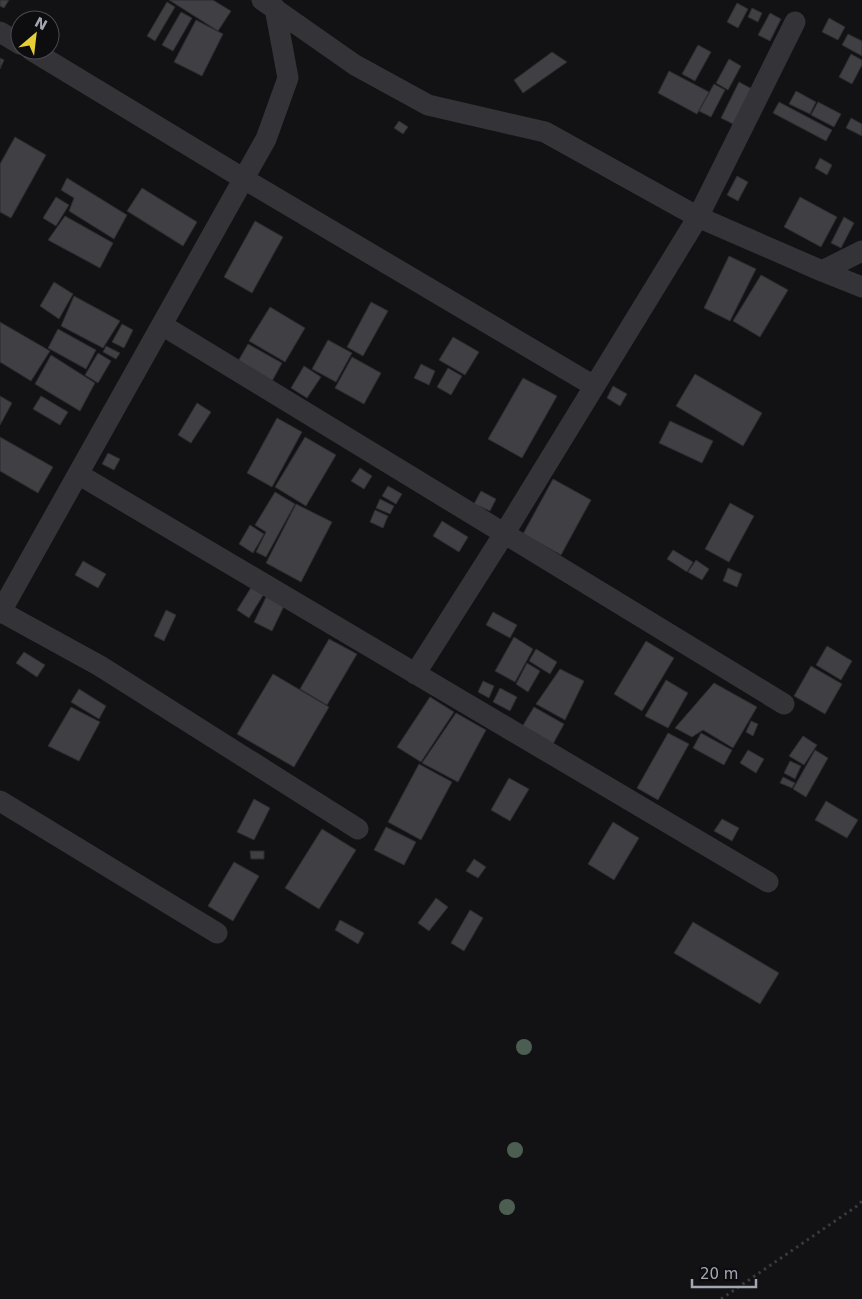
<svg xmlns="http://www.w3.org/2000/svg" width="862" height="1299" viewBox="0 0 862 1299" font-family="'DejaVu Sans',sans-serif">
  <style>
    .building { fill: #3f3f44; stroke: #2d2c2f }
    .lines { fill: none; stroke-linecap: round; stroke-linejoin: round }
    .path { stroke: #393a3f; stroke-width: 3; stroke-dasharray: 2.5 4; stroke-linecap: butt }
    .street { stroke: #343338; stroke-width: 21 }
    .tree { fill: #4c5e52 }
  </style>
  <rect width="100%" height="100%" fill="#121214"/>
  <!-- building -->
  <path class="building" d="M0,0H9L4,8L0,6Z
    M169,0H213L231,11L218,31Z
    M167,2L175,7L155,41L147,36Z
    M737,3L748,9L738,28L727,22Z
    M752,8L762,13L758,22L748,17Z
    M181,12L192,18L173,51L162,45Z
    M770,13L781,19L770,41L758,35Z
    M829,18L845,27L838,40L822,32Z
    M196,20L223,34L202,76L174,62Z
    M848,34L862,41V56L842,45Z
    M698,45L711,52L695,81L682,74Z
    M552,52L567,62L523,93L514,80Z
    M851,54L862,60V65L852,84L839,77Z
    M0,58L4,60L0,69Z
    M729,59L741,66L728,90L716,83Z
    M669,71L709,92L697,114L658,93Z
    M739,82L752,89L733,124L721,118Z
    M714,84L725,90L711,117L699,111Z
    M796,91L816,102L810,114L789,104Z
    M779,102L832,130L826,141L773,113Z
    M818,102L841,114L834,127L811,115Z
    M851,118L862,124V136L846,128Z
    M399,121L408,127L403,134L394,128Z
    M15,137L46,155L11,218L0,212V164Z
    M820,158L832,165L827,175L815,168Z
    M737,176L748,182L738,201L727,195Z
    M67,178L127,215L114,239L69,211L74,198L61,190Z
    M142,188L197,222L183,246L127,211Z
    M56,197L69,205L56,226L43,218Z
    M800,197L837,217L821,247L784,227Z
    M65,216L113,243L100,268L48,240Z
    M844,217L854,223L841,248L831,243Z
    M255,221L283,237L252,293L224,277Z
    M729,256L756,269L730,321L704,308Z
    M761,275L788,290L760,337L733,321Z
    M54,282L73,294L59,319L40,306Z
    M74,296L120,321L103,348L61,326Z
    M371,302L388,311L363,356L347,347Z
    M270,307L305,328L285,362L249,341Z
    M0,322L50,351L31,381L0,362Z
    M122,324L133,330L124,348L112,342Z
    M58,329L96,350L86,369L48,348Z
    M453,337L479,352L465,375L439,360Z
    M328,340L352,353L336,382L312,369Z
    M248,344L282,363L271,383L237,363Z
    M106,346L120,353L116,359L103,352Z
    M98,353L111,361L98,383L85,375Z
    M51,355L95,383L80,411L35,384Z
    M352,357L381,373L364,404L335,388Z
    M421,364L435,371L429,385L414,378Z
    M304,366L321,377L307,398L291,388Z
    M448,368L462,376L451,395L437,387Z
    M695,374L762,413L743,446L676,406Z
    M523,378L557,396L522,458L488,439Z
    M613,386L627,394L620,406L607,398Z
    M0,396L12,403L0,425Z
    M41,396L68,412L60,425L33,409Z
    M197,403L211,412L191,443L178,435Z
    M277,418L302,432L272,487L247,473Z
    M670,421L713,441L702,463L659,443Z
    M0,437L53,467L38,493L0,471Z
    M305,437L336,455L306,506L275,487Z
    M108,453L120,459L114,470L102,464Z
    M360,468L372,476L364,489L351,481Z
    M553,479L591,500L561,555L523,534Z
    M388,486L402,494L396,504L382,496Z
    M481,491L496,499L490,511L474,504Z
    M275,492L295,504L266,557L256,552L266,532L255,525Z
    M380,499L394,506L390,514L376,508Z
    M730,503L754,516L729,562L705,549Z
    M296,504L332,522L301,582L266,563Z
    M375,510L388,516L383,528L370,522Z
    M442,521L468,537L459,552L433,536Z
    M250,525L264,534L253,553L239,544Z
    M673,550L693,562L687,572L667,559Z
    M696,560L709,569L702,580L688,572Z
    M83,561L106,574L98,588L75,575Z
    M728,568L742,574L737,587L723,581Z
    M252,586L264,594L249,618L237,610Z
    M267,595L285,604L272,631L254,622Z
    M166,610L176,615L164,641L154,636Z
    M493,612L517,625L510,638L486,625Z
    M514,637L533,649L515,682L495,671Z
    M329,639L357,654L327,705L300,689Z
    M646,641L674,658L642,711L614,694Z
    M827,646L852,661L841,680L816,665Z
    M536,649L557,662L550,674L529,661Z
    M24,652L45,665L37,677L16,663Z
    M527,663L540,671L528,692L516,684Z
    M811,666L842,684L825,714L794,696Z
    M560,669L584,681L565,720L536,704Z
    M273,674L329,707L294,767L237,734Z
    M666,680L688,693L668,728L645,716Z
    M483,681L494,686L489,698L478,692Z
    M714,683L757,707L733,748L703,730L692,737L675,728Z
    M500,688L517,697L510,711L493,702Z
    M79,689L106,706L99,719L71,702Z
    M430,697L454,712L421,762L397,747Z
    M71,707L100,722L79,761L48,746Z
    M534,707L564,724L553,744L522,727Z
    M456,713L486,730L458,782L422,763Z
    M751,721L758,724L753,736L746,732Z
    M668,733L689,744L658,800L637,788Z
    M701,733L732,750L724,765L693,748Z
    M803,736L817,745L804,765L789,756Z
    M748,750L764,759L756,773L740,763Z
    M815,750L828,758L806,797L793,789Z
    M790,761L801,766L795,779L784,773Z
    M419,764L452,782L421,840L388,822Z
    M783,777L795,783L792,788L780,783Z
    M509,778L529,789L510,821L491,810Z
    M254,799L270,808L254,840L237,832Z
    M826,801L858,820L847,838L815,820Z
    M722,819L739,828L732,841L714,831Z
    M613,822L639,838L614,880L588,864Z
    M386,827L416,842L404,865L374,850Z
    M322,829L356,850L319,909L285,888Z
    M250,851H264V859H251Z
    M474,859L486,867L478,878L466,871Z
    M234,862L259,876L233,921L208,906Z
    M436,898L448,907L429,931L418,923Z
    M470,910L483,918L464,951L451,943Z
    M340,920L364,933L358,944L335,930Z
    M693,922L779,973L760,1004L674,953Z"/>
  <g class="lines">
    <!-- path -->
    <path class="path" d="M721,1299L857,1206L862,1201"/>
    <!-- street -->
    <path class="street" d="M262,0L355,65L428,105L545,132L698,217L822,271L862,251
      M0,32L20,44
      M31,50L244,179L594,386
      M822,271L862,287
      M162,325L784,704
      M78,474L768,882
      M0,611L100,666L358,829
      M0,613L266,139L288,78L275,8
      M415,674L504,534L698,217L795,22
      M0,801L217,933"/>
  </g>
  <!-- trees -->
  <g class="tree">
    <circle cx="524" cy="1047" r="8"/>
    <circle cx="515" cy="1150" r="8"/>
    <circle cx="507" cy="1207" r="8"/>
  </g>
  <!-- north arrow -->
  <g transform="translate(35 35) rotate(28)"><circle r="24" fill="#0d0d0f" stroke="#494a51"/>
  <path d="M0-4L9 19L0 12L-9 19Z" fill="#e7ce37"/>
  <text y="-8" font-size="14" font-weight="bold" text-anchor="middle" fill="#a4a6b3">N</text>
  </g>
  <!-- scale -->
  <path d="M692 1279v8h64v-8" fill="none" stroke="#a4a6b3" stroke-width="2.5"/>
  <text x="700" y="1279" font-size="15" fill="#a4a6b3" stroke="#0d0d0f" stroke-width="4" paint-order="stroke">20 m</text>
</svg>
